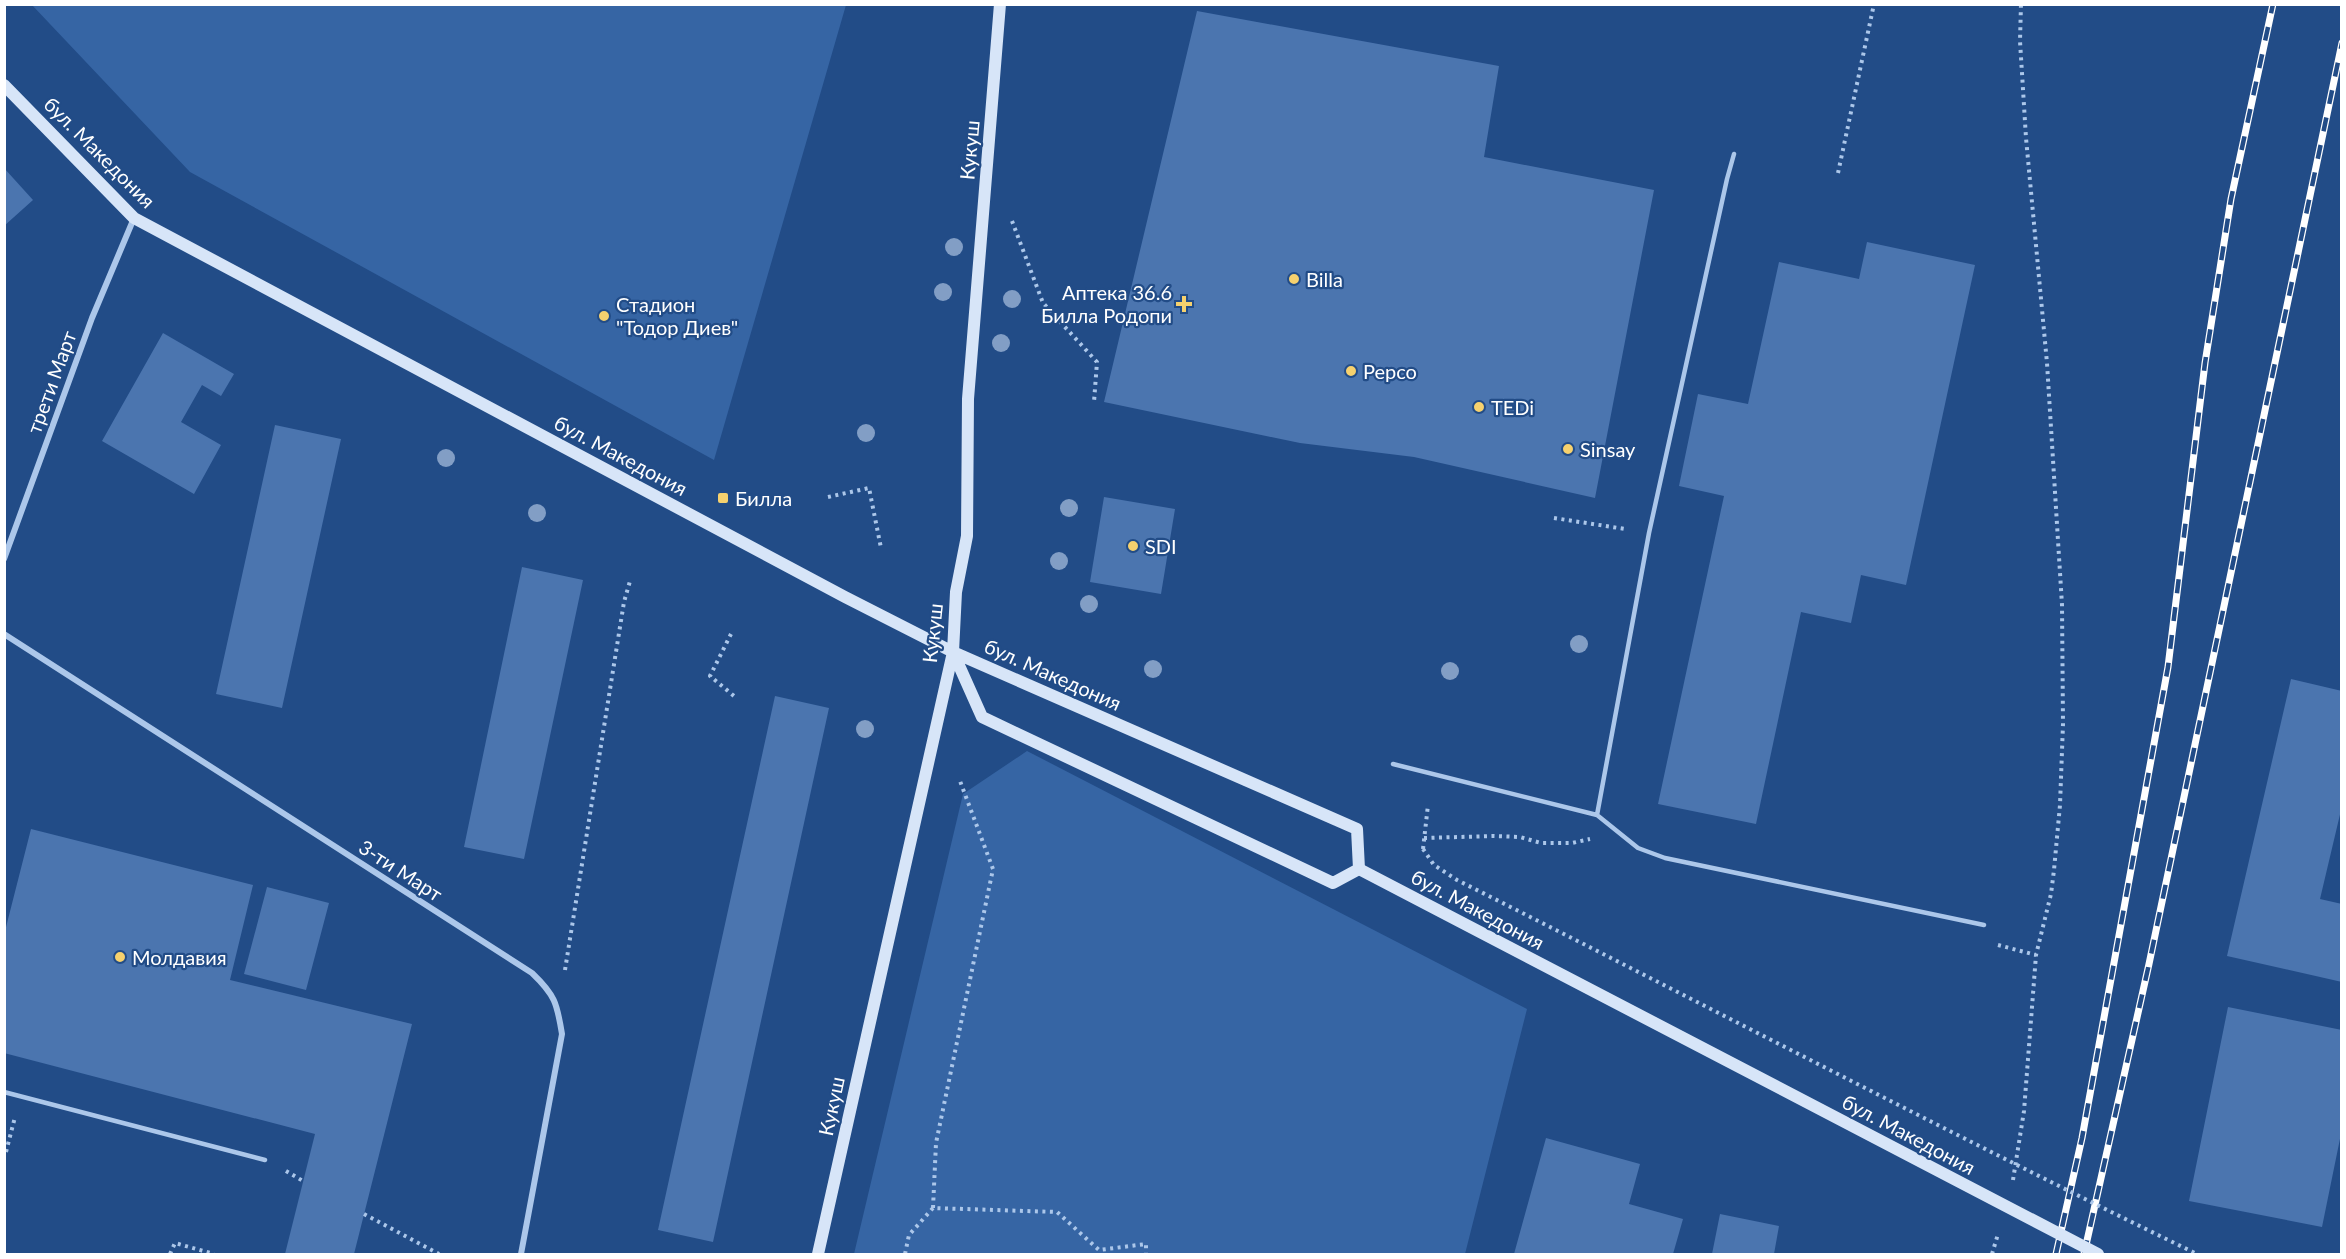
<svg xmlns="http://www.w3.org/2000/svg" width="2346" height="1259" viewBox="0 0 2346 1259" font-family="Lato,sans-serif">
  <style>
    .green { fill: #3665a4 }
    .building { fill: #4b75af }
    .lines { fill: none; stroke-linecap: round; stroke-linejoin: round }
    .path { stroke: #acc7ea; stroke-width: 4; stroke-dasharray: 3 4.5; stroke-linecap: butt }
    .lane { stroke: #acc7ea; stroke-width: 4.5 }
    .street { stroke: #acc7ea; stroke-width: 6 }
    .secondary { stroke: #d7e5f8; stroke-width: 12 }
    .rail-casing { stroke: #fff; stroke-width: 7 }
    .rail { stroke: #224c87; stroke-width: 4.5; stroke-dasharray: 14; stroke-linecap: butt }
    .path-bridge { stroke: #acc7ea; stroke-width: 4; stroke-dasharray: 3 4.5; stroke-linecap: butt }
    .secondary-bridge { stroke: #d7e5f8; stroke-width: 12 }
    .tree { fill: #829ec5 }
    .poi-dot { fill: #f6d16e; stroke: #224c87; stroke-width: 2 }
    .labels { text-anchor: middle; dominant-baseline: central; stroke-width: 4.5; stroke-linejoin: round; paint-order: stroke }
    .street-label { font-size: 20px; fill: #fff; stroke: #224c87 }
    .poi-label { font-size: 20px; fill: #fff; stroke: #224c87; text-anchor: start }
  </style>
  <rect width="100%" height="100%" fill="#224c87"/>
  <!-- green -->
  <path class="green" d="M32,5H846L714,460L190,172Z
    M1027,751L1527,1009L1465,1254H854L963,794Z"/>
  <!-- building -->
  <path class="building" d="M1197,11L1499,66L1484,157L1654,190L1595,498L1414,457L1300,443L1104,402Z
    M4,168L33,200L4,226Z
    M1867,242L1975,265L1906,585L1861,575L1851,623L1801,612L1756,824L1658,804L1724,496L1679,486L1698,394L1748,404L1779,262L1859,279Z
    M163,333L234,374L221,396L202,385L181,422L221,445L194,494L102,441Z
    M275,425L341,439L282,708L216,694Z
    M1104,497L1175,509L1161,594L1090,582Z
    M522,567L583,580L524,859L464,847Z
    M2291,679L2342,691V806L2320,899L2342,904V982L2227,956Z
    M775,696L829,708L713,1242L658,1230Z
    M31,829L253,885L230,980L412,1024L354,1254H285L315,1134L4,1053V935Z
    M267,887L329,903L306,990L244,974Z
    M2228,1007L2342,1030V1129L2322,1227L2189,1201Z
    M1546,1138L1640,1164L1629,1204L1683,1219L1673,1254H1514Z
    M1720,1214L1779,1226L1774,1254H1712Z"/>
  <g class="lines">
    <!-- path -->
    <path class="path" d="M1838,173L1874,4
      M1012,221L1043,303L1097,362L1094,402
      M828,497L869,488L881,548
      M1554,518L1625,529
      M731,634L710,676L734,696
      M1424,838L1494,836L1520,837L1541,843H1572L1590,839
      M1423,849L1428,805
      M1998,945L2036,955
      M565,970L624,602L630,581
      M6,1152L15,1117
      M286,1171L303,1181
      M2013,1180L2024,1111L2036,955L2051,894L2054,870L2060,805L2063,724L2062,605L2047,363L2026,138L2020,41L2021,4
      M933,1208L936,1143L993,869L960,781
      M364,1214L439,1254
      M170,1254L175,1243L214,1254
      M905,1254L909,1235L933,1208L1057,1212L1099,1250L1146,1244V1254
      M1992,1254L1998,1234"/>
    <!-- lane -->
    <path class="lane" d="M1393,764L1597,815L1638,848L1665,858L1984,925
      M1597,815L1649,533L1727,179L1734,154
      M4,1092L265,1160"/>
    <!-- street -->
    <path class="street" d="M4,559L92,318L134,218
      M4,634L532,973C555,995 557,1003 562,1034L521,1254"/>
    <!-- secondary -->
    <path class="secondary" d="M4,85L134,218L845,597L953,652L1357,829L1359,869L1333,883L982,717L953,652
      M818,1254L953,652L956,592L967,536L968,399L1000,4"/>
    <defs>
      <path id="rail" d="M2056,1254L2082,1138L2168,667L2205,363L2231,199L2273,4
        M2084,1254L2149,964L2342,43"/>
    </defs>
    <!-- rail casing -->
    <use href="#rail" class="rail-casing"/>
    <!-- rail -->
    <use href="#rail" class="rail"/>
    <!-- path-bridge -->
    <path class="path-bridge" d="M1423,849L1434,865L1457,880C1704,1004 1948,1133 2197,1254"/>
    <!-- secondary-bridge -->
    <path class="secondary-bridge" d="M1359,869L2098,1254"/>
  </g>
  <!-- trees -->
  <g class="tree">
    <circle cx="954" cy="247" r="9"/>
    <circle cx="943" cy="292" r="9"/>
    <circle cx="1012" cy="299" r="9"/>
    <circle cx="1001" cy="343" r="9"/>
    <circle cx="866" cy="433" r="9"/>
    <circle cx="446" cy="458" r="9"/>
    <circle cx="1069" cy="508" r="9"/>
    <circle cx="537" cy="513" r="9"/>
    <circle cx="1059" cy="561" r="9"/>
    <circle cx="1089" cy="604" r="9"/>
    <circle cx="1579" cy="644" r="9"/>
    <circle cx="1153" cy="669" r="9"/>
    <circle cx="1450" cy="671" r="9"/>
    <circle cx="865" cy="729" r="9"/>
  </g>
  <!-- markers -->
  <g class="poi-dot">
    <circle cx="1294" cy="279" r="6"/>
    <path d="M1181 295h6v6h6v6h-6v6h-6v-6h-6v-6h6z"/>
    <circle cx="604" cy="316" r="6"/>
    <circle cx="1351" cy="371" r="6"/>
    <circle cx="1479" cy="407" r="6"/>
    <circle cx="1568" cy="449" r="6"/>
    <rect x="717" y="492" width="12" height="12" rx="3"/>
    <circle cx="1133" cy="546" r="6"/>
    <circle cx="120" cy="957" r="6"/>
  </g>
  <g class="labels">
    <!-- street labels -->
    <g class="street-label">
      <text transform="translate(969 150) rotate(-85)">Кукуш</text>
      <text transform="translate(100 152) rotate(45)">бул. Македония</text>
      <text transform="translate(51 382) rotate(-70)">трети Март</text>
      <text transform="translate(621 455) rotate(28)">бул. Македония</text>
      <text transform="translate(932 633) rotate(-84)">Кукуш</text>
      <text transform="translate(1053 674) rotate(24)">бул. Македония</text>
      <text transform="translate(401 870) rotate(33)">3-ти Март</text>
      <text transform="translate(1478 909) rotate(28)">бул. Македония</text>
      <text transform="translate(831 1106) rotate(-78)">Кукуш</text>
      <text transform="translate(1909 1134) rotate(28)">бул. Македония</text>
    </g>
    <!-- poi labels -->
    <g class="poi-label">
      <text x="1306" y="279">Billa</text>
      <text x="1172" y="292" text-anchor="end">Аптека 36.6<tspan x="1172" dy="23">Билла Родопи</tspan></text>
      <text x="616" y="304">Стадион<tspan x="616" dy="23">"Тодор Диев"</tspan></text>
      <text x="1363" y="371">Pepco</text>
      <text x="1491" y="407">TEDi</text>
      <text x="1580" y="449">Sinsay</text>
      <text x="735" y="498">Билла</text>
      <text x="1145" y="546">SDI</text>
      <text x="132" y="957">Молдавия</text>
    </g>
  </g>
  <!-- border -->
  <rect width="2346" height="1259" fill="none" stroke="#ffffff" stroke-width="12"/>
</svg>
